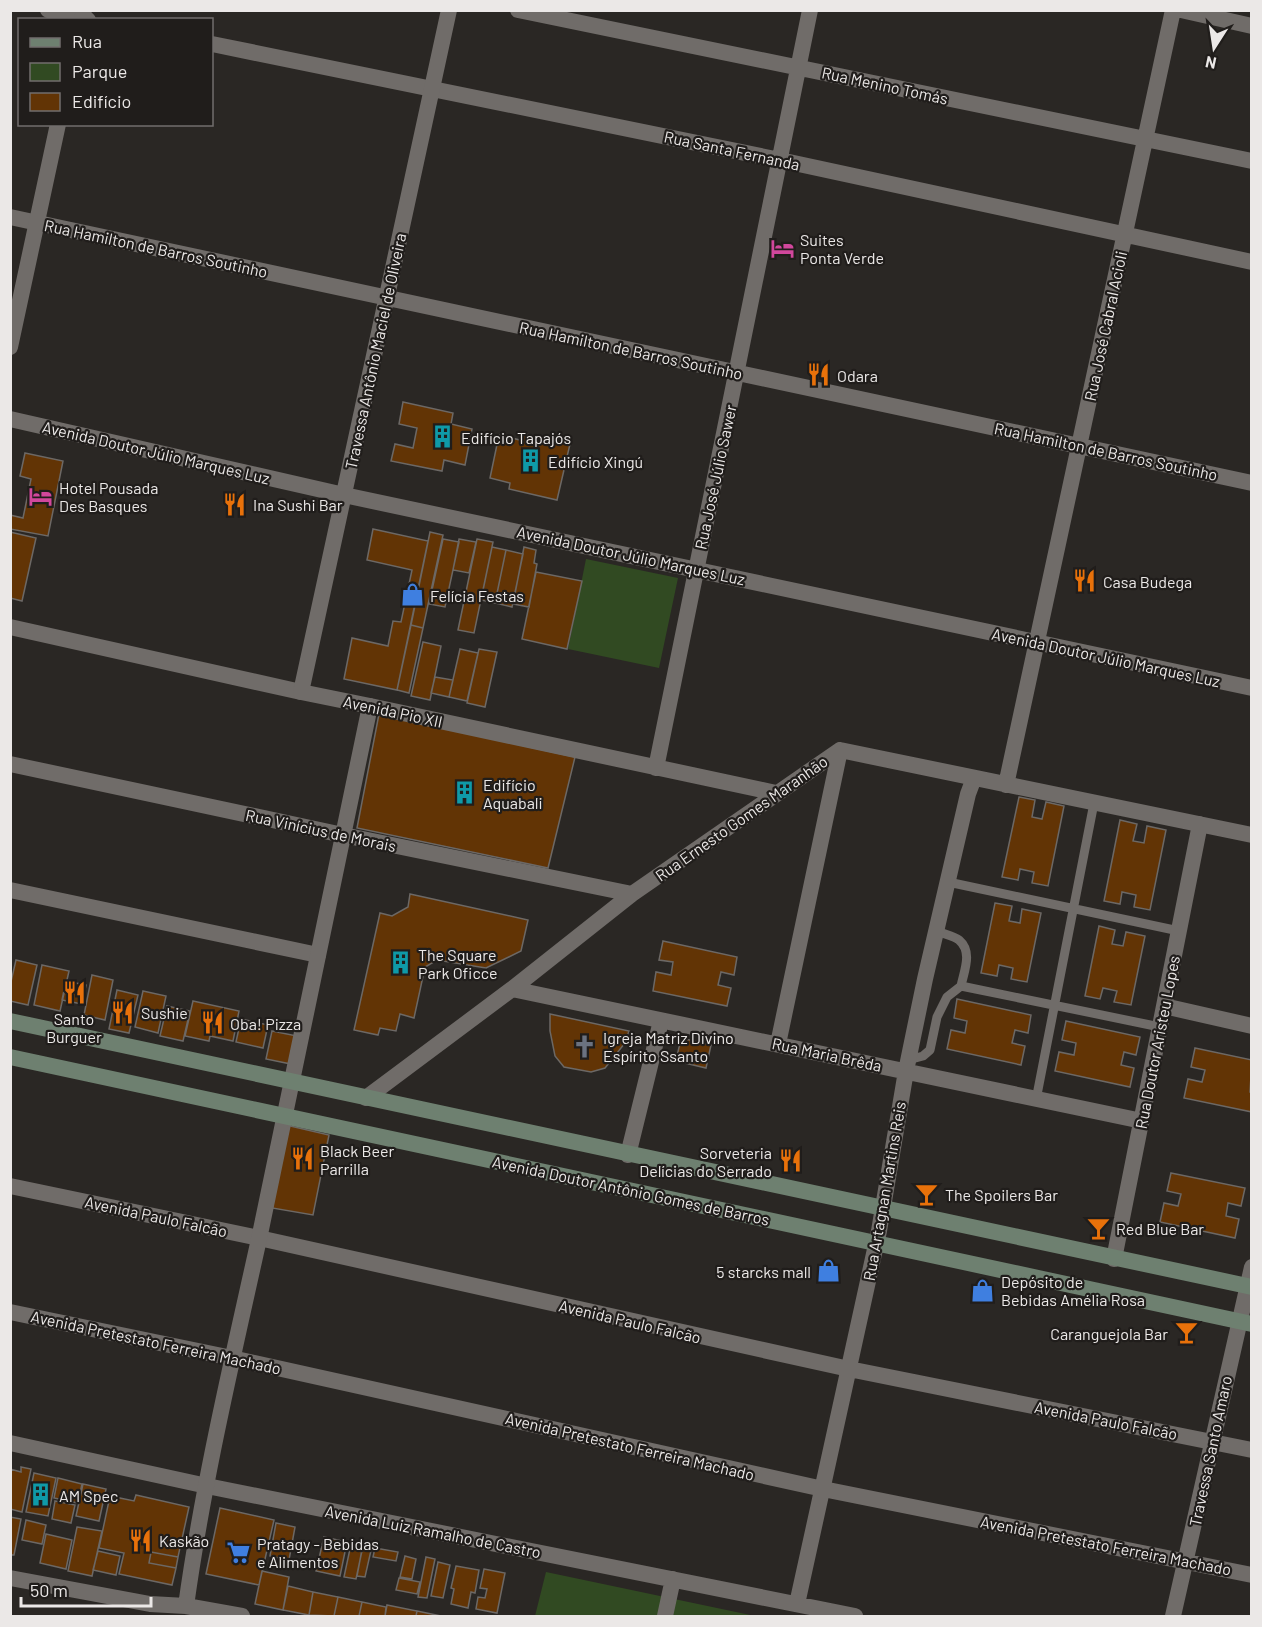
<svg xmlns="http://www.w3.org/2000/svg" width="1262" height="1627" viewBox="0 0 1262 1627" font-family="Barlow,sans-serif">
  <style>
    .green { fill: #314a22 }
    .building { fill: #623405; stroke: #6c6865; stroke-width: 1.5 }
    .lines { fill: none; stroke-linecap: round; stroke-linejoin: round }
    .service { stroke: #706c69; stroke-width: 9 }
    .minor { stroke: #706c69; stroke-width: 16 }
    .tertiary { stroke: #706c69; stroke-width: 16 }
    .secondary { stroke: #6e8070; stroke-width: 16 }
    .labels { text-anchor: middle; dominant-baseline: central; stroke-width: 4.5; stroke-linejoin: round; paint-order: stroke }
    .street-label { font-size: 16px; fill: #ebe8e7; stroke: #201d1b }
    .poi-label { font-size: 16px; fill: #ebe8e7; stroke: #201d1b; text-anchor: start }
  </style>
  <rect width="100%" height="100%" fill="#2a2724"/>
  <!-- green -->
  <path class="green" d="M586,559L678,578L659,668L568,649Z
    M546,1572L755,1616H535Z"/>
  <!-- building -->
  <path class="building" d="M403,402L453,413L451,424L472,429L465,465L444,460L442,471L391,461L395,444L413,448L417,428L399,424Z
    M521,433L570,444L557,500L509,489L510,483L490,478L499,435L520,440Z
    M25,453L63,461L48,536L10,529V515L23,518L31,479L20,476Z
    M373,529L428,541L397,690L344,679L352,638L388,646L393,621L401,622L412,570L367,560Z
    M10,532L36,538L22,601L10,598Z
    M430,532L443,535L423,628L411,625Z
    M443,539L459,542L445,607L429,604Z
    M459,539L476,542L469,573L453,570Z
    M477,539L493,542L474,633L458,630Z
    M492,547L506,550L495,603L481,600Z
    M524,547L536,550L534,563L537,564L529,607L513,604Z
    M506,550L523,554L512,607L495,603Z
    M536,572L582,581L567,649L522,639Z
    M411,625L423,628L409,693L397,690Z
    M423,642L441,646L430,700L411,696Z
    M460,649L478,653L467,701L449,697Z
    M479,649L497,652L485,707L467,703Z
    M435,677L453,680L449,697L431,693Z
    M379,714L575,757L548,868L357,828Z
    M1019,797L1035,800L1032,817L1042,819L1046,802L1064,806L1048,886L1032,883L1034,872L1020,869L1018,880L1002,877Z
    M1120,820L1137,824L1133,841L1144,843L1147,826L1166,830L1150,910L1134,907L1136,895L1122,892L1120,904L1104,901Z
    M410,894L528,920L521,951L486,968L437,960L425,967L414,1018L400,1014L396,1031L380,1028L378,1035L354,1030L380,913L392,916L408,907Z
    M995,903L1012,906L1009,921L1020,923L1022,909L1041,913L1027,982L1011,979L1013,968L999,965L997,976L981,973Z
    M1099,926L1115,930L1112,944L1123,946L1126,932L1145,936L1131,1005L1114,1002L1117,991L1103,988L1100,999L1085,996Z
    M663,941L737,957L734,975L721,972L718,985L731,988L727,1006L653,991L656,972L671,975L673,962L659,960Z
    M16,960L37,965L28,1005L10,1001V986Z
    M42,965L69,971L60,1011L34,1005Z
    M92,975L113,980L105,1020L84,1015Z
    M66,981L86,985L82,1004L62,1000Z
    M117,990L138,995L129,1033L109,1029Z
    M143,991L166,996L158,1033L135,1027Z
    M957,999L1031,1015L1028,1033L1015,1030L1012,1043L1025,1046L1021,1065L947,1049L951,1030L965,1033L967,1021L954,1018Z
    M193,1001L239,1011L233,1041L210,1036L209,1041L185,1036Z
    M167,1006L190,1011L183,1041L160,1036Z
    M550,1014L629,1031L625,1043L605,1068L591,1072L564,1067L555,1056L550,1031Z
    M241,1019L268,1025L263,1048L236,1042Z
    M1066,1021L1140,1037L1136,1055L1124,1052L1121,1065L1134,1068L1130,1087L1055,1071L1059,1052L1074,1055L1076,1043L1062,1040Z
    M272,1031L297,1036L291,1064L266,1059Z
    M681,1038L711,1045L706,1068L676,1061Z
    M1195,1048L1252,1060L1250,1092L1252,1093V1112L1184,1098L1188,1079L1202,1082L1205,1070L1191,1067Z
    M286,1125L329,1135L313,1215L272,1208Z
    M1171,1173L1245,1188L1241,1206L1228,1203L1226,1216L1239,1219L1235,1238L1160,1222L1164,1203L1178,1206L1181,1194L1167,1191Z
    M21,1467L31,1469L22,1512L10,1509V1469L21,1472Z
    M34,1473L56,1478L48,1516L26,1512Z
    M58,1478L82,1484L78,1503L54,1498Z
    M83,1484L106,1489L99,1521L76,1516Z
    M136,1495L189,1507L178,1557L151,1552L149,1563L176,1568L172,1585L119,1574L124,1553L99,1548L110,1496L134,1501Z
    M55,1501L75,1505L71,1523L52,1519Z
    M220,1508L274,1520L259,1585L206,1574Z
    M10,1517L21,1519L14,1555H10Z
    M26,1520L46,1525L42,1544L22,1540Z
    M276,1523L295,1527L289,1560L270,1556Z
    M77,1527L102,1531L92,1576L68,1571Z
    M46,1534L72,1540L66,1569L40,1563Z
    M324,1537L347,1542L340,1576L316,1571Z
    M351,1544L363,1546L356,1579L344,1577Z
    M363,1544L372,1546L365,1577L357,1576Z
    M375,1548L398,1552L396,1561L373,1557Z
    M98,1551L120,1556L116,1575L93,1570Z
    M151,1552L178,1557L176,1568L149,1563Z
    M405,1556L416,1559L412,1579L400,1577Z
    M426,1557L435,1559L427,1598L418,1597Z
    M438,1562L450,1565L443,1598L431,1596Z
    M456,1566L479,1570L475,1593L471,1592L468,1608L451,1604L454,1589L451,1588Z
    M484,1569L505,1573L497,1613L476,1609L478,1597L485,1598L487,1589L480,1588Z
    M262,1571L289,1577L283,1610L255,1604Z
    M399,1578L420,1582L417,1594L396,1590Z
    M288,1586L313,1592L309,1615L283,1610Z
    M313,1592L338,1597L334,1616L309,1615Z
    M338,1597L362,1602L359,1616H334Z
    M362,1602L386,1607L385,1616H359Z
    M387,1605L417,1611L416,1616H385Z
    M417,1611L441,1616H416Z"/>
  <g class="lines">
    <!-- service -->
    <path class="service" d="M948,882L1179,931
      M937,931C943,934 954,936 959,940C973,952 964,971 961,986
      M908,1060L923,1056L930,1050L937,1017L947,997L961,986L1160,1027
      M1036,1100L1094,803"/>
    <!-- minor -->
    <path class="minor" d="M48,10L88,20
      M518,10L1252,161
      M1181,10L1252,26
      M212,44L780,160L1252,262
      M10,217L1252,483
      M10,627L301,692
      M370,706L776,793
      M10,764L343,835L632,894
      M656,768L810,10
      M1006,785L1173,10
      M10,890L318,955
      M512,989L1142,1121
      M1164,1006L1252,1026
      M778,1044L840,750
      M366,1098L512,989L632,894L840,750L1252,835
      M628,1155L661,1021
      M10,1186L259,1238L849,1369L1252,1450
      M1114,1259L1200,824
      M10,1312L232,1358L823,1489L1252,1575
      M10,1443L207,1486L855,1616
      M797,1604L879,1231L906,1071L925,979L968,794L974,778
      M665,1616L673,1579
      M1173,1616L1252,1267"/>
    <!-- tertiary -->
    <path class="tertiary" d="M82,20L84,10
      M10,347L58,124
      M10,419L344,495L1252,688
      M10,1578L150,1604L186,1606L242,1616
      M186,1606C203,1483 232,1361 259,1239C297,1062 333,884 370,706L301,692L449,10"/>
    <!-- secondary -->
    <path class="secondary" d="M10,1021L1252,1287
      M10,1057L1252,1324"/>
  </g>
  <!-- icons -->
  <defs>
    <symbol id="hotel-bare" viewBox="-9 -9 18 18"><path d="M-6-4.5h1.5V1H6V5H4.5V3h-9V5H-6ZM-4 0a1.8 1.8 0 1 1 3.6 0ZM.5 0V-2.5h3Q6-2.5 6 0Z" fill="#d1479c" stroke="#201d1b" stroke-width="2.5" paint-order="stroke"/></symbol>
    <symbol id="restaurant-bare" viewBox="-9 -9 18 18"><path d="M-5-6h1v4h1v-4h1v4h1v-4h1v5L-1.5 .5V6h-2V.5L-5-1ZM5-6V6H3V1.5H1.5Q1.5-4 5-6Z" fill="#e8710a" stroke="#201d1b" stroke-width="2.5" paint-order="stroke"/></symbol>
    <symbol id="building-bare" viewBox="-9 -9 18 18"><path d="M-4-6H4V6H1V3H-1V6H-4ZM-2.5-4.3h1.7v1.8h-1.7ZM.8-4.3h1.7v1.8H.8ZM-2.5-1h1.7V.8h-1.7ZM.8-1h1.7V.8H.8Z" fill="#0f9aa8" stroke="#201d1b" stroke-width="2.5" paint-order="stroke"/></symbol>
    <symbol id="shop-bare" viewBox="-9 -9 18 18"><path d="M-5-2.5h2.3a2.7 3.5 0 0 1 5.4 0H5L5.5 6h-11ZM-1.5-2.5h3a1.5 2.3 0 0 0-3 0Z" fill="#3f7fe0" stroke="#201d1b" stroke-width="2.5" paint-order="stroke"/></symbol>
    <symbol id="church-bare" viewBox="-9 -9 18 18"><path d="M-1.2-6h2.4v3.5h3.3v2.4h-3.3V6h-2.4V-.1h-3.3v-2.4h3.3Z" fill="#6b7280" stroke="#201d1b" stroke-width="2.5" paint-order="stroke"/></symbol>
    <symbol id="bar-bare" viewBox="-9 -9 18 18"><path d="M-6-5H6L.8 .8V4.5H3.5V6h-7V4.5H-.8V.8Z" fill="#e8710a" stroke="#201d1b" stroke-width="2.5" paint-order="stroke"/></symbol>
    <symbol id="supermarket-bare" viewBox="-9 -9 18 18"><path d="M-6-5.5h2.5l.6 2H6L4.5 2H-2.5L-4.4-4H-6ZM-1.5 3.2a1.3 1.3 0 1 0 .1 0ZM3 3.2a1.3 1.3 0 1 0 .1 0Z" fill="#3f7fe0" stroke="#201d1b" stroke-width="2.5" paint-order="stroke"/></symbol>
  </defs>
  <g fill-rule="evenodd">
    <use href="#hotel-bare" x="766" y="232" width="33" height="33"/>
    <use href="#restaurant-bare" x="802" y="358" width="33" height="33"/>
    <use href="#building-bare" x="426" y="420" width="33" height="33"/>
    <use href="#building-bare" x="514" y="444" width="33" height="33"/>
    <use href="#hotel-bare" x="24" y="480" width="33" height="33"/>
    <use href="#restaurant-bare" x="218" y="488" width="33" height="33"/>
    <use href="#restaurant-bare" x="1068" y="564" width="33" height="33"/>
    <use href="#shop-bare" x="396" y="578" width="33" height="33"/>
    <use href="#building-bare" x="448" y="776" width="33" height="33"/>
    <use href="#building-bare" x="384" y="946" width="33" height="33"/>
    <use href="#restaurant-bare" x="58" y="976" width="33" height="33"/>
    <use href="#restaurant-bare" x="106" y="996" width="33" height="33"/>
    <use href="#restaurant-bare" x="196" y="1006" width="33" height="33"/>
    <use href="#church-bare" x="568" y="1030" width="33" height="33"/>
    <use href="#restaurant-bare" x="286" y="1142" width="33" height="33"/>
    <use href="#restaurant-bare" x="774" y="1144" width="33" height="33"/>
    <use href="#bar-bare" x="910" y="1178" width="33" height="33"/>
    <use href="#bar-bare" x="1082" y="1212" width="33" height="33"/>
    <use href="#shop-bare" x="812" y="1254" width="33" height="33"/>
    <use href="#shop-bare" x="966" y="1274" width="33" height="33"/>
    <use href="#bar-bare" x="1170" y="1316" width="33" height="33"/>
    <use href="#building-bare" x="24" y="1478" width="33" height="33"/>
    <use href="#restaurant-bare" x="124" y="1524" width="33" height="33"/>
    <use href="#supermarket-bare" x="222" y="1536" width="33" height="33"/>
  </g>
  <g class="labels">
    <!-- street labels -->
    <g class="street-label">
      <text transform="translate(885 85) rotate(12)">Rua Menino Tomás</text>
      <text transform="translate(732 150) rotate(12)">Rua Santa Fernanda</text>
      <text transform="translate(156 248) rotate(12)">Rua Hamilton de Barros Soutinho</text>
      <text transform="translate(1105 326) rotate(-78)">Rua José Cabral Acioli</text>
      <text transform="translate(631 350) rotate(12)">Rua Hamilton de Barros Soutinho</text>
      <text transform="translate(375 351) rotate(-78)">Travessa Antônio Maciel de Oliveira</text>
      <text transform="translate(1106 451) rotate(12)">Rua Hamilton de Barros Soutinho</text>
      <text transform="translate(156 452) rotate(13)">Avenida Doutor Júlio Marques Luz</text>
      <text transform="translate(715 477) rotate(-78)">Rua José Júlio Sawer</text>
      <text transform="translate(631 555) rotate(12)">Avenida Doutor Júlio Marques Luz</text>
      <text transform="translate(1106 657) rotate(12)">Avenida Doutor Júlio Marques Luz</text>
      <text transform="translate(393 711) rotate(12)">Avenida Pio XII</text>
      <text transform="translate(741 818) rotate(-35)">Rua Ernesto Gomes Maranhão</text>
      <text transform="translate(321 830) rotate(12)">Rua Vinícius de Morais</text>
      <text transform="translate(1157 1042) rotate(-79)">Rua Doutor Aristeu Lopes</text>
      <text transform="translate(827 1054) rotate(12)">Rua Maria Brêda</text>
      <text transform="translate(631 1190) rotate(12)">Avenida Doutor Antônio Gomes de Barros</text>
      <text transform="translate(884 1191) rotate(-80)">Rua Artagnan Martins Reis</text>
      <text transform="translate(156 1216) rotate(12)">Avenida Paulo Falcão</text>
      <text transform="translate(630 1321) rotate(13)">Avenida Paulo Falcão</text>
      <text transform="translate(156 1342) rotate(12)">Avenida Pretestato Ferreira Machado</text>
      <text transform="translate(1106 1420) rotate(11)">Avenida Paulo Falcão</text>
      <text transform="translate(630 1446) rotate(13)">Avenida Pretestato Ferreira Machado</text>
      <text transform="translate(1210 1451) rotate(-78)">Travessa Santo Amaro</text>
      <text transform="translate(433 1531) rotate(11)">Avenida Luiz Ramalho de Castro</text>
      <text transform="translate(1106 1545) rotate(11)">Avenida Pretestato Ferreira Machado</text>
    </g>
    <!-- poi labels -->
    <g class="poi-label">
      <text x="800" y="239">Suites<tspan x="800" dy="18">Ponta Verde</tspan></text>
      <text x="837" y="375">Odara</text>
      <text x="461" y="437">Edifício Tapajós</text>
      <text x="548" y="461">Edifício Xingú</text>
      <text x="59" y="487">Hotel Pousada<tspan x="59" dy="18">Des Basques</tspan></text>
      <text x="253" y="504">Ina Sushi Bar</text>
      <text x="1103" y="581">Casa Budega</text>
      <text x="430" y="595">Felícia Festas</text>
      <text x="483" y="784">Edifício<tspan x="483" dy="18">Aquabali</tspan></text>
      <text x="418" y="954">The Square<tspan x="418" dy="18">Park Oficce</tspan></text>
      <text x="141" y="1012">Sushie</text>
      <text x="74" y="1018" text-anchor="middle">Santo<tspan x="74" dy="18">Burguer</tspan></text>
      <text x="230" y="1023">Oba! Pizza</text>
      <text x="603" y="1037">Igreja Matriz Divino<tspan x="603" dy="18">Espírito Ssanto</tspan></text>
      <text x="320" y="1150">Black Beer<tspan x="320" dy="18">Parrilla</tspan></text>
      <text x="772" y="1152" text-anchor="end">Sorveteria<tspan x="772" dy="18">Delícias do Serrado</tspan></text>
      <text x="945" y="1194">The Spoilers Bar</text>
      <text x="1116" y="1228">Red Blue Bar</text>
      <text x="811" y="1271" text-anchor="end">5 starcks mall</text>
      <text x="1001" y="1281">Depósito de<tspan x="1001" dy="18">Bebidas Amélia Rosa</tspan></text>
      <text x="1168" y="1333" text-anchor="end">Caranguejola Bar</text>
      <text x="59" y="1495">AM Spec</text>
      <text x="159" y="1540">Kaskão</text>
      <text x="257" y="1543">Pratagy - Bebidas<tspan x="257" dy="18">e Alimentos</tspan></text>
    </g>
  </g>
  <!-- border -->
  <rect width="1262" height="1627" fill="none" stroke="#ebe8e7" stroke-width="24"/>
  <!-- legend -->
  <rect x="18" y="18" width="195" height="108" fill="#201d1b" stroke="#716e6d" stroke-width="1.5"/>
  <rect x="30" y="38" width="30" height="9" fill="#6e8070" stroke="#716e6d" stroke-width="1.5"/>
  <text x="72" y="48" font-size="18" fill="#ebe8e7">Rua</text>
  <rect x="30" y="63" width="30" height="18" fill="#314a22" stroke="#716e6d" stroke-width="1.5"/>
  <text x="72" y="78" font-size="18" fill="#ebe8e7">Parque</text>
  <rect x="30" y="93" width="30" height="18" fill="#623405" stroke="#716e6d" stroke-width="1.5"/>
  <text x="72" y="108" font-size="18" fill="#ebe8e7">Edifício</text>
  <!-- north arrow -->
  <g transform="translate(1214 48) rotate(192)" stroke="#201d1b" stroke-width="4.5" paint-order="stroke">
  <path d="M0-4.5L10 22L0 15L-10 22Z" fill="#ebe8e7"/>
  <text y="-9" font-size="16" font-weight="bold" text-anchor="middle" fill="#ebe8e7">N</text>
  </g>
  <!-- scale -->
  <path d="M21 1597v9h130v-9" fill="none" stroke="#ebe8e7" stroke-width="3"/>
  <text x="30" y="1597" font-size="18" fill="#ebe8e7" stroke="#201d1b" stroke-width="4.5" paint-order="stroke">50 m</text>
</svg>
